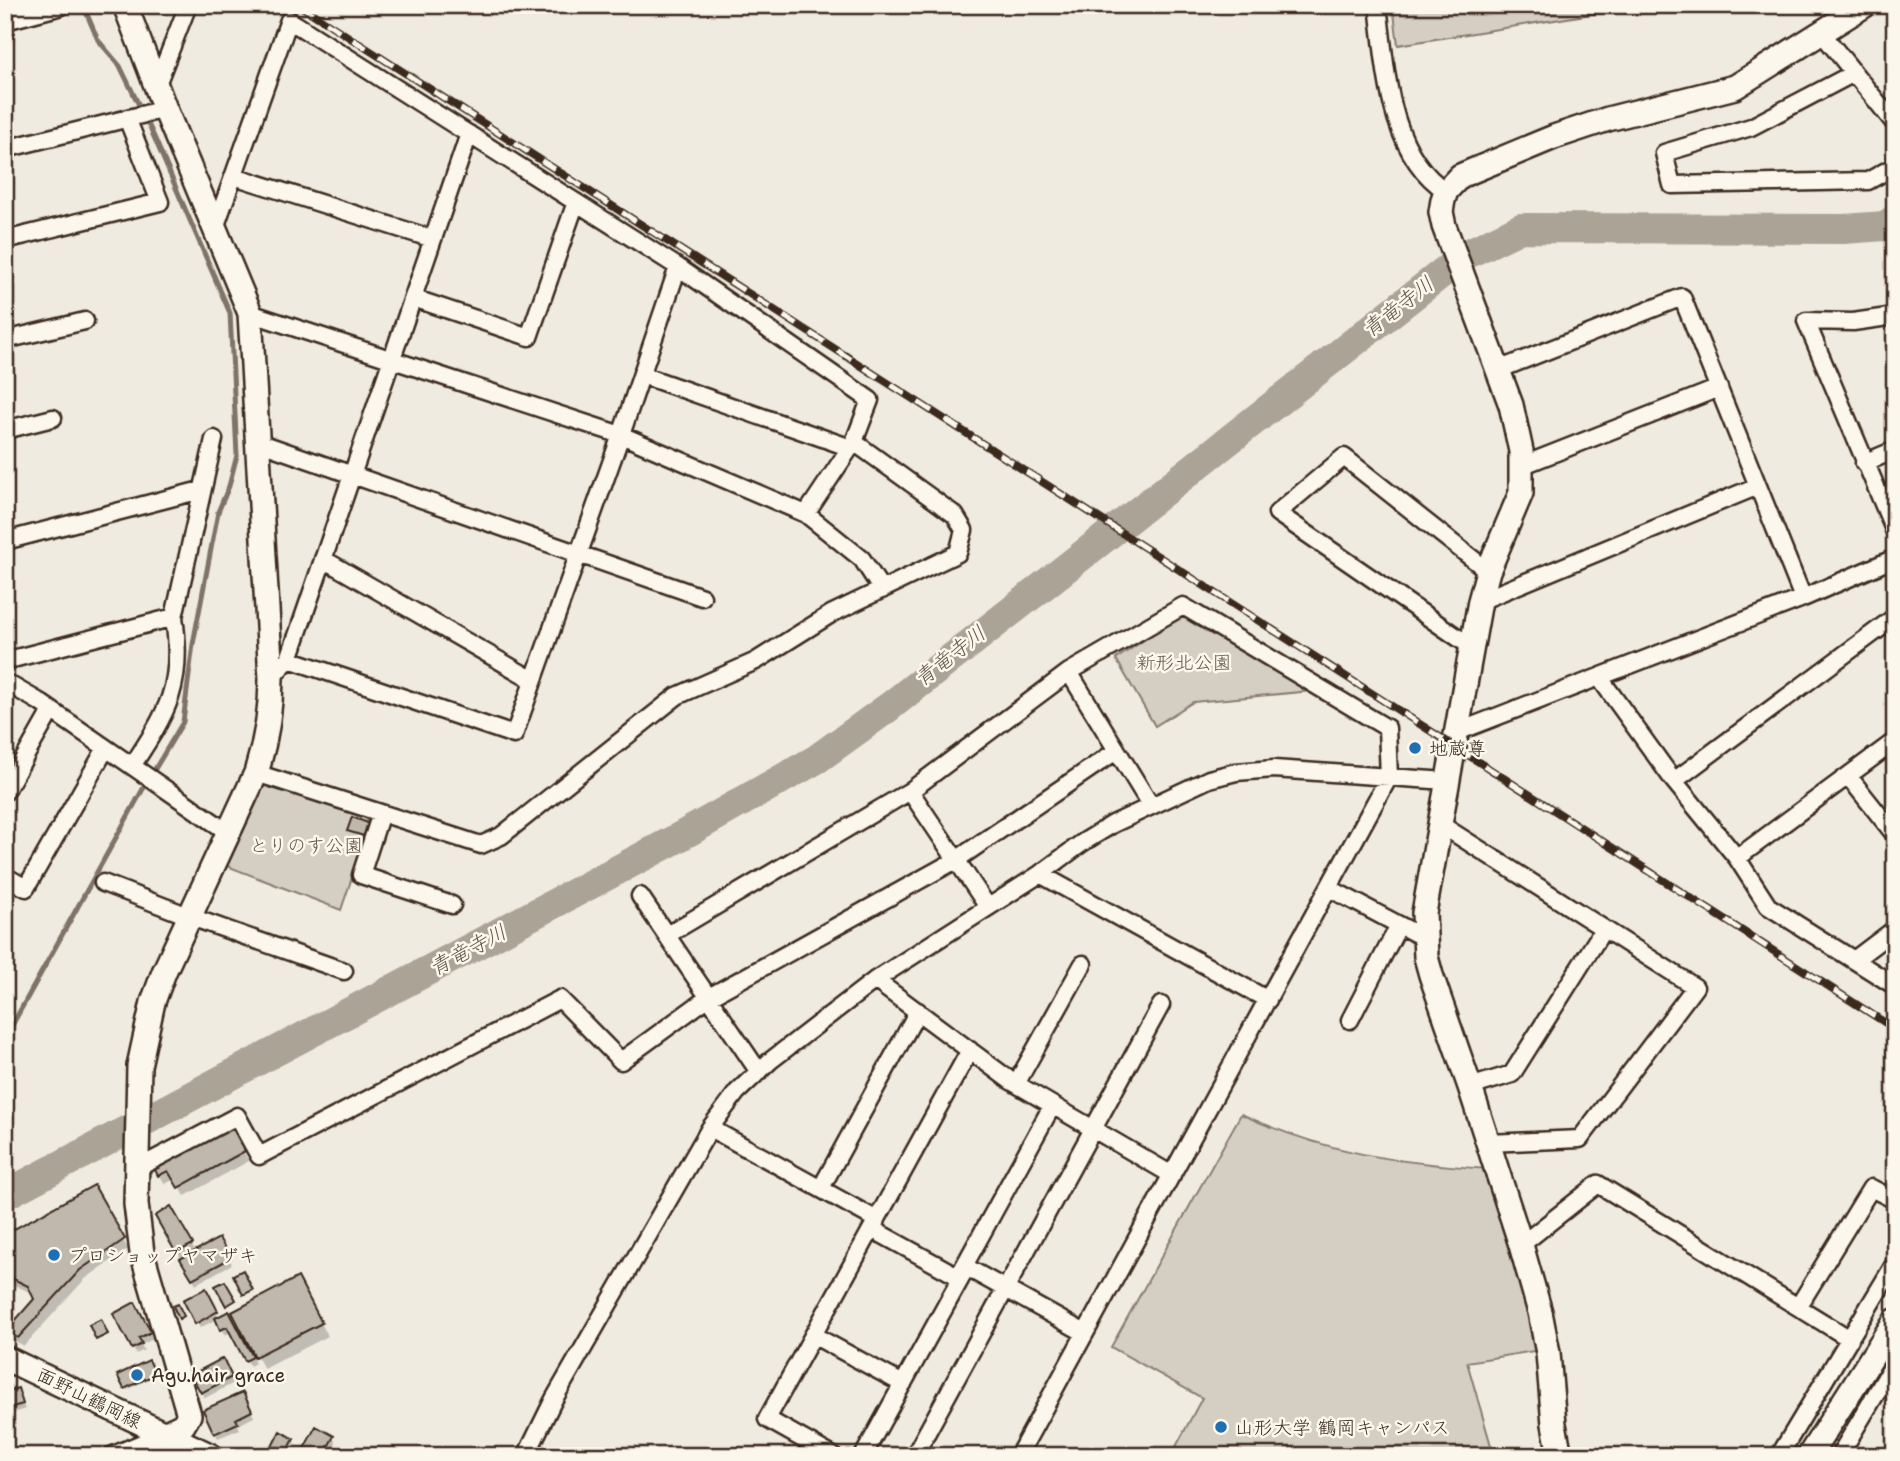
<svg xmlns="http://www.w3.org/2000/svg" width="1900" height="1461" viewBox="0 0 1900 1461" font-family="'Shantell Sans','Klee One',sans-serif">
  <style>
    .green { fill: #d5cec3; stroke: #887c70; stroke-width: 2 }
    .shadow { fill: #0003 }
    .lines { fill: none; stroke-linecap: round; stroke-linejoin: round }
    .stream { stroke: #7f7367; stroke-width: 5 }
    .river { stroke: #aca397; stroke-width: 30 }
    .building { fill: #c0b8ad; stroke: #3b2a1e; stroke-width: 2 }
    .street-casing { stroke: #3b2a1e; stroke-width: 21 }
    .secondary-casing { stroke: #3b2a1e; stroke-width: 28 }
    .street { stroke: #fbf7ec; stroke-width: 16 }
    .secondary { stroke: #fbf7ec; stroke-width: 23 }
    .rail-casing { stroke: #3b2a1e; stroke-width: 8 }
    .rail { stroke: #fbf7ec; stroke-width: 5; stroke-dasharray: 16; stroke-linecap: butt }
    .poi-dot { fill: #1f6fb2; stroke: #fbf7ec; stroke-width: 2.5 }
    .labels { text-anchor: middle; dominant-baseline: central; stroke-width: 5; stroke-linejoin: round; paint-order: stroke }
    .park-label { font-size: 19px; fill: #625347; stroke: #fbf7ec }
    .poi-label { font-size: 19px; fill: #3b2a1e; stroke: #fbf7ec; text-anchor: start }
    .street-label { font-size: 19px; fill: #3b2a1e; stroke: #fbf7ec }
    .water-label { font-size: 21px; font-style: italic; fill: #635448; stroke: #fbf7ec }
  </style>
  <rect width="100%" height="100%" fill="#f0ebe0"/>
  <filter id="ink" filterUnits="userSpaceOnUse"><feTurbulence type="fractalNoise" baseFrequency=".0143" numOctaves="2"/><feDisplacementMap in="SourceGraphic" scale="14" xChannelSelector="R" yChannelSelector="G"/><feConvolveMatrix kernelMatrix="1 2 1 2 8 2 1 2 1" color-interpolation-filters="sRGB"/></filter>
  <g filter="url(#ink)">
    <!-- green -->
    <path class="green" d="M1393,5H1648L1398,45Z
      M1184,613L1312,691L1193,702L1155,726L1116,659Z
      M271,782L362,813C369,820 369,824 367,833L341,910L227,866L264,785Z
      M1241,1114C1325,1153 1397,1163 1489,1169L1540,1350L1467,1362L1494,1456H1171L1202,1398L1111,1347Z"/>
    <!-- shadow -->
    <path class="shadow" d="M367,824L365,838L349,831Z
      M230,1128L249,1161L185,1196L175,1179L165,1184L156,1169Z
      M93,1187L128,1249L85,1279L24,1346L13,1340L8,1331L36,1299L34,1294L5,1281V1236Z
      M171,1209L196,1253L219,1240L232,1264L196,1284L157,1217Z
      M205,1290L220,1318L228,1314L255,1363L250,1366L231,1332L225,1335L217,1319L200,1328L185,1301Z
      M304,1292L328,1336L264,1369L234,1313Z
      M134,1304L153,1339L141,1345L144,1350L136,1354L115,1314Z
      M222,1361L234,1383L205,1398L193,1376Z
      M148,1362L155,1376L127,1390L120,1376Z
      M17,1390L25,1409L5,1416V1394Z
      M246,1399L254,1417L238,1425L240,1429L218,1438L215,1433Z
      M333,1437L336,1443L329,1456H302Z
      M293,1440L296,1446L291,1456H269Z"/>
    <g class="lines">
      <!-- stream -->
      <path class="stream" d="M5,1038L143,789L183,722L193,644L218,512L229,486L237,455L230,313L151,130L120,66L98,40L83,5"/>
      <!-- river -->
      <path class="river" d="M5,1195L674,840L817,759L889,707L1465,255L1521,228L1844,229L1885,226L1895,219"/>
    </g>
    <!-- building -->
    <path class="building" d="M352,817L368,823L364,836L347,831Z
      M231,1125L245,1151L178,1188L168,1171L158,1176L154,1168Z
      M94,1185L125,1239L80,1270L18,1338L6,1331L34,1299L28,1286L5,1275V1234Z
      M171,1206L193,1244L176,1253L155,1216Z
      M219,1238L231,1258L192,1279L180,1259Z
      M243,1270L253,1290L243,1295L233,1275Z
      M298,1277L322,1323L255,1357L232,1312Z
      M225,1281L236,1300L226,1306L215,1286Z
      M206,1288L218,1311L195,1324L183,1300Z
      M135,1302L151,1332L139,1338L142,1344L132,1349L113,1314Z
      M178,1304L184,1316L179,1319L173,1306Z
      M229,1311L253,1357L245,1361L227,1327L220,1330L215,1318Z
      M101,1319L108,1334L96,1340L89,1325Z
      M223,1358L232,1377L201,1393L191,1375Z
      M149,1360L156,1374L124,1389L117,1375Z
      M18,1388L23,1404L5,1409V1392Z
      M243,1392L252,1411L236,1419L238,1423L214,1434L203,1410Z
      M316,1426L334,1436L323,1456H300Z
      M280,1431L294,1439L285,1456H267Z"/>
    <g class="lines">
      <defs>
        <path id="street" d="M1378,5C1386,68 1388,153 1446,191
          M5,21L62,6
          M1821,32L1895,124
          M1854,73L1751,127L1664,153L1672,185L1868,181L1895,166
          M156,87L188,5
          M5,149L165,109
          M234,176L433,239
          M215,228L289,20L678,267L621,435L806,514L862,559L882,590
          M5,240L160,202L127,118
          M678,267L870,400L854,442
          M413,298L529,337L576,202
          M250,313L621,435L514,735L289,659L271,678
          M1895,316L1853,322L1806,321L1895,532
          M5,340L85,321
          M1498,370L1682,297L1803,598
          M642,375L851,448
          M5,430L53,418
          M258,442L702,597
          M1864,463L1895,450
          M1521,466L1719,388
          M5,541L201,490
          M323,559L533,680
          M1480,601L1758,486
          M1473,648L1277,513L1344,457L1488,571
          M289,659L469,134
          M5,661L174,617
          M1069,672L1151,806
          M1599,677L1674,781L1737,858L1768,906L1895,986
          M5,682L38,701L229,833
          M1457,732L1803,598L1895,558
          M132,766C168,711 184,686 174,617L214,439
          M256,773L481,845L501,836L677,696L756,661L831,614L958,553L964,530L955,515L854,442L806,514
          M1849,777L1895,835
          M1674,781L1895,617
          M910,791L988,907
          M5,792L51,711
          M381,813L361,875L452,905
          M1440,824L1695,987L1580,1139L1488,1143
          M1737,858L1895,741
          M1040,874L1268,1000
          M5,876L26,888L106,748
          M103,883L191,917L344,971
          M1329,888L1424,938
          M640,896L759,1072
          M667,935L910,791L1069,672L1183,606L1387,728L1389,777L1018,1456
          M1854,960L1895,929
          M875,980L1011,1081L1172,1175
          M1350,1020L1399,925
          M1016,1084L1083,964
          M1470,1087L1512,1074L1603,930
          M710,1128L877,1220
          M136,1169L237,1116L259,1156L560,999L621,1061L709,997L956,860L1116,751
          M821,1188L918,1011
          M1521,1245L1598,1184L1850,1339
          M964,1266L1085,1333
          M958,1277L1052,1106
          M1798,1307L1871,1188L1895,1200
          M813,1335L903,1384
          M111,1456L164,1434
          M526,1456L554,1399L710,1128L737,1092L770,1061L875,980L1040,874L1082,843L1113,824L1209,779L1236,772L1274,769L1447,781
          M833,1456L767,1419L970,1050
          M863,1456L961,1278L872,1229
          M914,1456L1161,1005
          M1779,1456L1895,1263
          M1839,1456L1895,1362"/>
        <path id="secondary" d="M125,5L165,109L250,313L271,678C271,711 266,741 256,773L164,972L153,1002L139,1066L136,1204L142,1253L189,1415L183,1425L164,1434
          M5,1358L211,1456
          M1560,1456L1554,1424L1548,1353L1540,1312L1521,1245L1470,1087L1431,975L1426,957L1424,913L1480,601L1488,571L1521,493V451L1511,405L1444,226L1441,212L1443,200L1446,191L1460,176L1554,137L1608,119L1735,87L1865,5
          M1809,1456L1895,1321"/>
      </defs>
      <!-- street casing -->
      <use href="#street" class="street-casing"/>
      <!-- secondary casing -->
      <use href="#secondary" class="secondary-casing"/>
      <!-- street -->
      <use href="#street" class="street"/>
      <!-- secondary -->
      <use href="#secondary" class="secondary"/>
      <defs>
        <path id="rail" d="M299,5L1895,1029"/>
      </defs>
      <!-- rail casing -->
      <use href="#rail" class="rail-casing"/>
      <!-- rail -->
      <use href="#rail" class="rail"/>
    </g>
  </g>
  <!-- markers -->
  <g class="poi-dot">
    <circle cx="1415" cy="748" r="7"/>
    <circle cx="54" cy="1255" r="7"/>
    <circle cx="137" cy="1375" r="7"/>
    <circle cx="1221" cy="1427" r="7"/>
  </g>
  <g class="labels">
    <!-- park labels -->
    <g class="park-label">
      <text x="1184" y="662">新形北公園</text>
      <text x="306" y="845">とりのす公園</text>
    </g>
    <!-- poi labels -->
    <g class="poi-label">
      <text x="1429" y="748">地蔵尊</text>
      <text x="68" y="1255">プロショップヤマザキ</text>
      <text x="151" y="1375">Agu.hair grace</text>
      <text x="1235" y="1427">山形大学 鶴岡キャンパス</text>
    </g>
    <!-- street labels -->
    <g class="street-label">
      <text transform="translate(89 1398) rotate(26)">面野山鶴岡線</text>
    </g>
    <!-- water labels -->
    <g class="water-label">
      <text transform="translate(1398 307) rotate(-38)">青竜寺川</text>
      <text transform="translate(950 656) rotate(-38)">青竜寺川</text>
      <text transform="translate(468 950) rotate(-28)">青竜寺川</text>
    </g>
  </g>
  <!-- margin -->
  <rect width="1900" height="1461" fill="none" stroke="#fbf7ec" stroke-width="28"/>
  <rect x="14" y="14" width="1872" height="1433" fill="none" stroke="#3b2a1e" stroke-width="2.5" filter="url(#ink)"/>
</svg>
